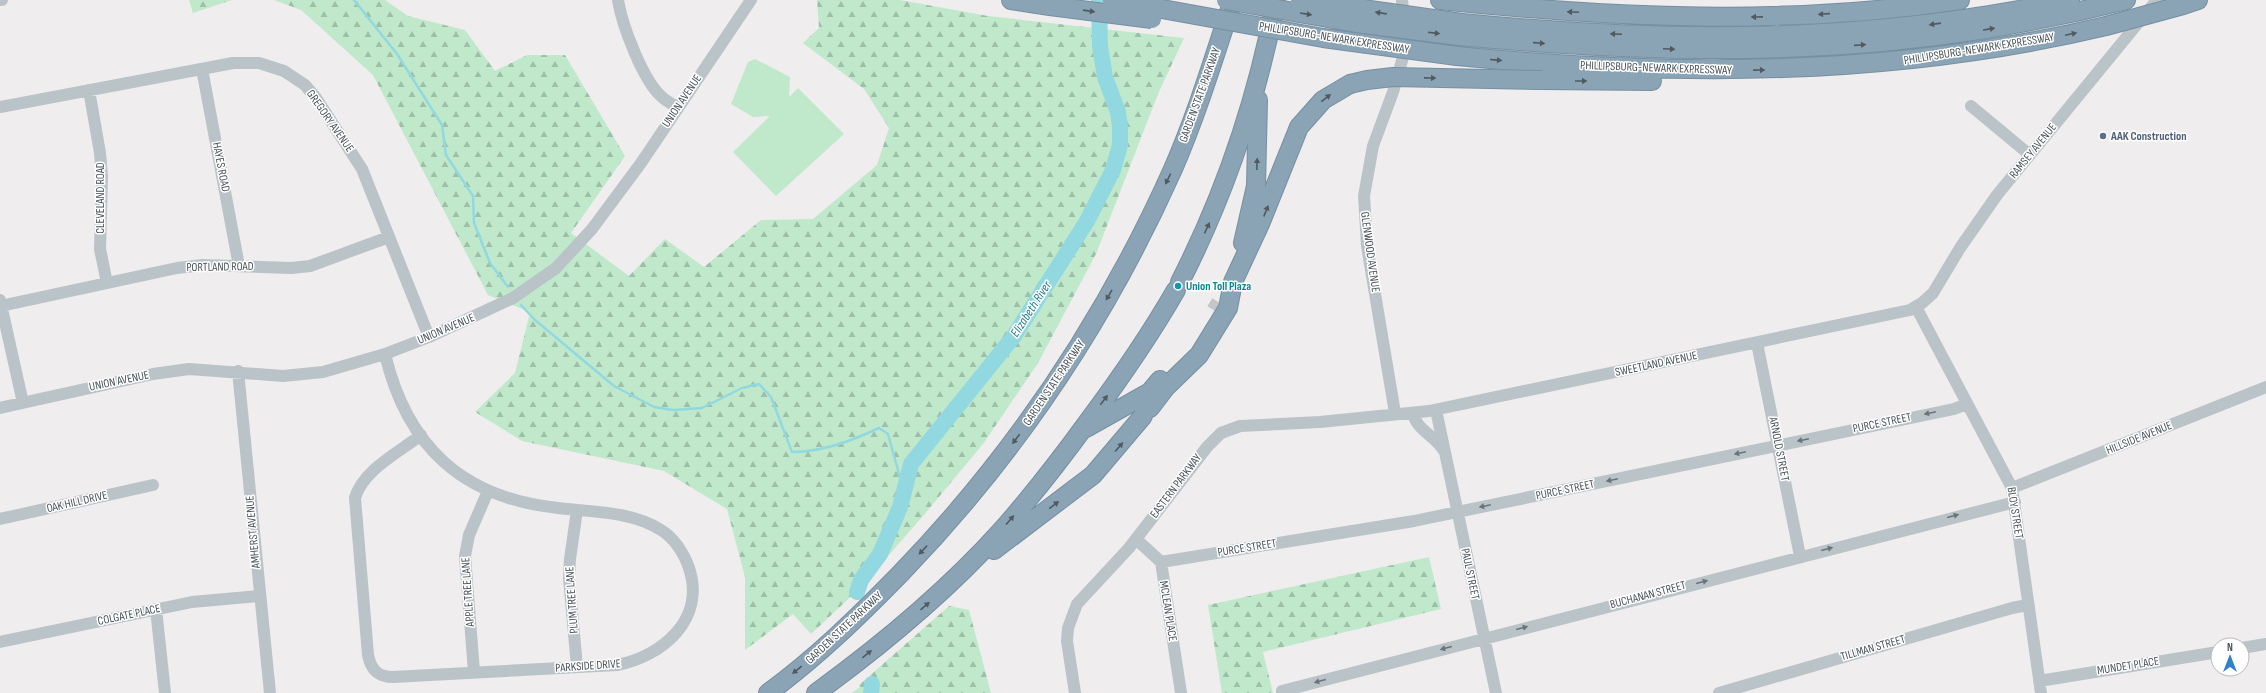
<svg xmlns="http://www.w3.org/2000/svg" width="2266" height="693" viewBox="0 0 2266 693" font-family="'Sofia Sans Condensed',sans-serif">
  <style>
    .forest { fill: url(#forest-firs) }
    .pitch { fill: #c0e9cb }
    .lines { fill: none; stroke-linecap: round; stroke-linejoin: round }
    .stream { stroke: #92d8e1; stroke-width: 2.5 }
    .river { stroke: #92d8e1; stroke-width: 16 }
    .highway-tunnel { stroke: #c5c6c8; stroke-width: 18; stroke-dasharray: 18 9; stroke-linecap: butt }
    .highway-casing { stroke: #768fa2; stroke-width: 20 }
    .minor { stroke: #bac3c8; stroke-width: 12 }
    .highway { stroke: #8aa4b6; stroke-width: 18 }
    .highway-bridge-casing { stroke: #768fa2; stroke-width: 20; stroke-linecap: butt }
    .highway-bridge { stroke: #8aa4b6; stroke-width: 18 }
    .oneway { fill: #4f5a61 }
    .oneway2 { fill: #6a747a }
    .service-dot { fill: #5c6f8a; stroke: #fff; stroke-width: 1.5 }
    .culture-dot { fill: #0f9aa8; stroke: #fff; stroke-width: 1.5 }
    .labels { text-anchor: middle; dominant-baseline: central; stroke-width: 3; stroke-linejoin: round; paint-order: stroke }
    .street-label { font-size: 12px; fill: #485258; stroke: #fff }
    .service-label { font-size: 12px; font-weight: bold; fill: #4e5e75; stroke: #fff; text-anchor: start }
    .culture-label { font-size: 12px; font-weight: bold; fill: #0d838f; stroke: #fff; text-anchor: start }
    .water-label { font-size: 13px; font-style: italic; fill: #1c7d89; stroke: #fff }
  </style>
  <defs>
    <pattern id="forest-firs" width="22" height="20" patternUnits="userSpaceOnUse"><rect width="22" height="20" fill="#c0e9cb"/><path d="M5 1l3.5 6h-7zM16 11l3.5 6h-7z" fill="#9ebfa8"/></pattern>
  </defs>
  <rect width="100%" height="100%" fill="#efeded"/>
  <!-- forest -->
  <path class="forest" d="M189,0H232L193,13Z
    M274,0H385L408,16L465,30L495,71L527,55H565L625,156L571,233L629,276L665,239L704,267L761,220L813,219L877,165L889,128L864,89L803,43L819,28L817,0H900L988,16L1184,38L1158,94L1096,254L1038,363L983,444L923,516L861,587L811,634L793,614L745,650V577L727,509L664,471L522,441L475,412L515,373L530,312L488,295L373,75L301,10Z
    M1429,557L1441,609L1263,652L1273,693H1222L1208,605Z
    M949,606L969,610L991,693H852L860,687L859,685Z"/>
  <!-- pitch -->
  <path class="pitch" d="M755,59L790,77L789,97L798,88L844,134L776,196L733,152L770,116L753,117L731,104L748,62Z"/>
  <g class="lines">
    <!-- stream -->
    <path class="stream" d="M354,0L397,54L442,125L446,155L473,196L474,223L490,263L508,287
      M521,305L535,320L614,386L654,407L673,410L702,408L742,388L759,384L771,397L792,452C822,452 852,441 879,428L888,434L904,492"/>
    <!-- river -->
    <path class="river" d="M857,592L861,580L880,554L900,507L911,464L1014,336L1087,221L1113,170L1120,145V127L1118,112L1105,77L1100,47L1099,0
      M871,693L872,684"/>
    <!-- highway-tunnel -->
    <path class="highway-tunnel" d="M1215,311L1220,303"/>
    <defs>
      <path id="highway" d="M1011,0L1050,6
        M1440,0C1612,18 1788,26 1960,0
        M2183,5L2198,0
        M1462,23C1671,43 1864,44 2070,0
        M1459,36C1689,57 1900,58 2126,0
        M1457,56C1675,77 1892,77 2106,26
        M1542,80L1652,81
        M1243,243L1256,186L1258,100
        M1180,282C1226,192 1257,99 1276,0
        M1150,408L1166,387L1199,355L1228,308L1233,282L1260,224L1299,127L1323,100L1350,84
        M1086,428L1150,392L1160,380
        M994,550L1093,475L1143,416
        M768,693C816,658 859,616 901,573C1015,455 1106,319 1173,169C1197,114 1214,57 1233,0
        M816,693C882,645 947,591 1002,530C1032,496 1060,460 1087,423C1119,380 1149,337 1176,290"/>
    </defs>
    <!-- highway casing -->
    <use href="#highway" class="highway-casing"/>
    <!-- minor -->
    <path class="minor" d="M0,0H2
      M618,0C622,25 643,81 662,97C666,101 672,104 677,107
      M202,69L239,266
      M89,90L100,153L102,176L100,249L107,283
      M1971,106L2030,155
      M0,107L233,63H259L284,71L305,85L316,98L362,169L429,337
      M0,300L23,403
      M1,306L177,268L203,265L291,268L310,266L389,237
      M1916,307L2012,488L2041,693
      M1757,343L1800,556
      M385,354C407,447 463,498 558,508C591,512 632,511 661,530C674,538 684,553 689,568C706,619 663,656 617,665L393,677C378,677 371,670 368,655L355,498C363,470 398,453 421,435
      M238,371L270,693
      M0,408L153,374L189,369L283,376L323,372L385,354L429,337L513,298L556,268L592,229L641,163L751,0
      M1436,410L1496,693
      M1395,413L1367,246L1364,196L1373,146L1393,92L1403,57L1405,35L1402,0
      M1413,413C1416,430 1436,436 1444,451
      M2012,488L2266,387
      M0,519L153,485
      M1136,539L1161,562L1181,693
      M1161,562L1414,521L1954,409L1967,404
      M156,609L165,693
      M0,642L192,602L259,596
      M2242,648L2266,644
      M577,667L569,578L570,559L577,510
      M474,672L465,556L469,535L488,491
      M2039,681L2218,652
      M1075,693L1067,641L1068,628L1077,604L1129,548L1207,447L1221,433L1240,426L1320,422L1429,411L1910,310L1922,303L1933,293L1960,248L1997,195L2157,0
      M1282,693V691L2015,502
      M1719,693L2012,608L2027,605"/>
    <!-- highway -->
    <use href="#highway" class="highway"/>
    <defs>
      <path id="highway-bridge" d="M1112,0L1323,38L1457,56
        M1226,0L1356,23L1459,36
        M1300,0L1462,23
        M1050,6L1152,19
        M2106,26L2183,5
        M1350,84L1367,80L1393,77L1542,80"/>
    </defs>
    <!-- highway-bridge casing -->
    <use href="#highway-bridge" class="highway-bridge-casing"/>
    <!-- highway-bridge -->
    <use href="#highway-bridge" class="highway-bridge"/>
  </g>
  <!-- one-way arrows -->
  <defs><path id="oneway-solid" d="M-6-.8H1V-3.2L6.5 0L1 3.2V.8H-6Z"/></defs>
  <g class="oneway">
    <use href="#oneway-solid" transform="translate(1089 11) rotate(8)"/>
    <use href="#oneway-solid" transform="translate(1573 12) rotate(-177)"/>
    <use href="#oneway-solid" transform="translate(1381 13) rotate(-172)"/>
    <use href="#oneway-solid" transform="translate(1306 14) rotate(9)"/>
    <use href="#oneway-solid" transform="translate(1824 14) rotate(176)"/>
    <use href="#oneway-solid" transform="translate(1757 17) rotate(179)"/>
    <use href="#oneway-solid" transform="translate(1935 24) rotate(172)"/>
    <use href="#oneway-solid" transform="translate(1989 29) rotate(-9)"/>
    <use href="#oneway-solid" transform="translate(1434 33) rotate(7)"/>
    <use href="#oneway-solid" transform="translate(1616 34) rotate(-177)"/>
    <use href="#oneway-solid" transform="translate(2071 34) rotate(-12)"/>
    <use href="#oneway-solid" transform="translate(1539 43) rotate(4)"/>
    <use href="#oneway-solid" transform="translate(1860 45) rotate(-4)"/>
    <use href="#oneway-solid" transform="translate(1669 49) rotate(2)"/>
    <use href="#oneway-solid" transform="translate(1496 60) rotate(5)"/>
    <use href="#oneway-solid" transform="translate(1759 70) rotate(-1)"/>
    <use href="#oneway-solid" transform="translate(1430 78) rotate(1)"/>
    <use href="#oneway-solid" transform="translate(1581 81)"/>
    <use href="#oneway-solid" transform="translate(1326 98) rotate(-38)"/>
    <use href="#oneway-solid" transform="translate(1257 164) rotate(-89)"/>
    <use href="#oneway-solid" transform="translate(1168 179) rotate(116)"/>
    <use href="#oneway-solid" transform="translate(1266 211) rotate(-68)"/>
    <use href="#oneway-solid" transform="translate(1207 228) rotate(-65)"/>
    <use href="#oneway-solid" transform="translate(1109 295) rotate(120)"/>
    <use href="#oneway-solid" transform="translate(1104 400) rotate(-53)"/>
    <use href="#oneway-solid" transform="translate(1016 439) rotate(127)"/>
    <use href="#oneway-solid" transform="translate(1119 447) rotate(-49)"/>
    <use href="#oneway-solid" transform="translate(1054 505) rotate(-37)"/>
    <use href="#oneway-solid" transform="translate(1010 520) rotate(-49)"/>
    <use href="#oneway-solid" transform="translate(923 550) rotate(133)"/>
    <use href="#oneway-solid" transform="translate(925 606) rotate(-41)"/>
    <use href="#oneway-solid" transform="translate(867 654) rotate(-39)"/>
    <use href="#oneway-solid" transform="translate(797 670) rotate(141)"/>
  </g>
  <g class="oneway2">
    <use href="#oneway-solid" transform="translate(1930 413) rotate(168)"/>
    <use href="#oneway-solid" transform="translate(1803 440) rotate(168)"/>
    <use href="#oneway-solid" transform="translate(1740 453) rotate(168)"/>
    <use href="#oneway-solid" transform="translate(1612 480) rotate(168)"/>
    <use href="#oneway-solid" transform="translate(1485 506) rotate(168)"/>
    <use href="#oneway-solid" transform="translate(1953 516) rotate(-15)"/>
    <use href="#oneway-solid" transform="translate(1827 549) rotate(-15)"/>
    <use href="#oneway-solid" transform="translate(1702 582) rotate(-15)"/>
    <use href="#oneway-solid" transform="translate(1522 628) rotate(-15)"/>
    <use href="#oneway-solid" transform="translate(1446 648) rotate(165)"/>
    <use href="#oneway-solid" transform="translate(1320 681) rotate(165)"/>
  </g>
  <!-- markers -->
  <circle class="service-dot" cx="2103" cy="136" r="4"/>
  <circle class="culture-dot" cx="1178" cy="286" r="4"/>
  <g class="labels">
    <!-- street labels -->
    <g class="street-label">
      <text transform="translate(1334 38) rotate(9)">PHILLIPSBURG-NEWARK EXPRESSWAY</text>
      <text transform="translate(1979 49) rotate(-9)">PHILLIPSBURG-NEWARK EXPRESSWAY</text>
      <text transform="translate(1656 68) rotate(2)">PHILLIPSBURG-NEWARK EXPRESSWAY</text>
      <text transform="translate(1200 95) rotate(-70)">GARDEN STATE PARKWAY</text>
      <text transform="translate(682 101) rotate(-56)">UNION AVENUE</text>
      <text transform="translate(330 121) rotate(55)">GREGORY AVENUE</text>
      <text transform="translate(2033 151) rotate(-51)">RAMSEY AVENUE</text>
      <text transform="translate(221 167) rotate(79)">HAYES ROAD</text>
      <text transform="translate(100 198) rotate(-90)">CLEVELAND ROAD</text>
      <text transform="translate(1370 252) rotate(82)">GLENWOOD AVENUE</text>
      <text transform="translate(220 267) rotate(-1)">PORTLAND ROAD</text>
      <text transform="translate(446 329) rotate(-23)">UNION AVENUE</text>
      <text transform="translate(1656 364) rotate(-12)">SWEETLAND AVENUE</text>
      <text transform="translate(119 381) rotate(-12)">UNION AVENUE</text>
      <text transform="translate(1054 383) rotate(-56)">GARDEN STATE PARKWAY</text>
      <text transform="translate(1882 423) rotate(-12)">PURCE STREET</text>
      <text transform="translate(2139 438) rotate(-22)">HILLSIDE AVENUE</text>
      <text transform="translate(1779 449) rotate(79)">ARNOLD STREET</text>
      <text transform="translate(1176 486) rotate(-53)">EASTERN PARKWAY</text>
      <text transform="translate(1565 490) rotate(-12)">PURCE STREET</text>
      <text transform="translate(77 502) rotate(-13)">OAK HILL DRIVE</text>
      <text transform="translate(2015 513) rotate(81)">BLOY STREET</text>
      <text transform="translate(253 532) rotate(-95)">AMHERST AVENUE</text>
      <text transform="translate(1247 548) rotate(-9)">PURCE STREET</text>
      <text transform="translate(1470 574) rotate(78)">PAUL STREET</text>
      <text transform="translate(468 592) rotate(-94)">APPLE TREE LANE</text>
      <text transform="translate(1648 595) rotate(-15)">BUCHANAN STREET</text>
      <text transform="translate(572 600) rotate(-94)">PLUM TREE LANE</text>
      <text transform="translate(1168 611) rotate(81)">MCLEAN PLACE</text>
      <text transform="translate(129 615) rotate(-12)">COLGATE PLACE</text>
      <text transform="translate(844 628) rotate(-43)">GARDEN STATE PARKWAY</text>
      <text transform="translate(1873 648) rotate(-16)">TILLMAN STREET</text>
      <text transform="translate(588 666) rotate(-4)">PARKSIDE DRIVE</text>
      <text transform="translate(2128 666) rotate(-9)">MUNDET PLACE</text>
    </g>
    <!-- service labels -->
    <g class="service-label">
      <text x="2111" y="136">AAK Construction</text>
    </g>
    <!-- culture labels -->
    <g class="culture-label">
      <text x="1186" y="286">Union Toll Plaza</text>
    </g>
    <!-- water labels -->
    <g class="water-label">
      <text transform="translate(1031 309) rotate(-57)">Elizabeth River</text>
    </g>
  </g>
  <!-- north arrow -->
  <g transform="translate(2230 657)"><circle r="19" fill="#ffffff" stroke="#b6babc"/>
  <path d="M0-3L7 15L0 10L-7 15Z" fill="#2e82c8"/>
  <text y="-6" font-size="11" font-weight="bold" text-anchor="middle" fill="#485258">N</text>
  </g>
</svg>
